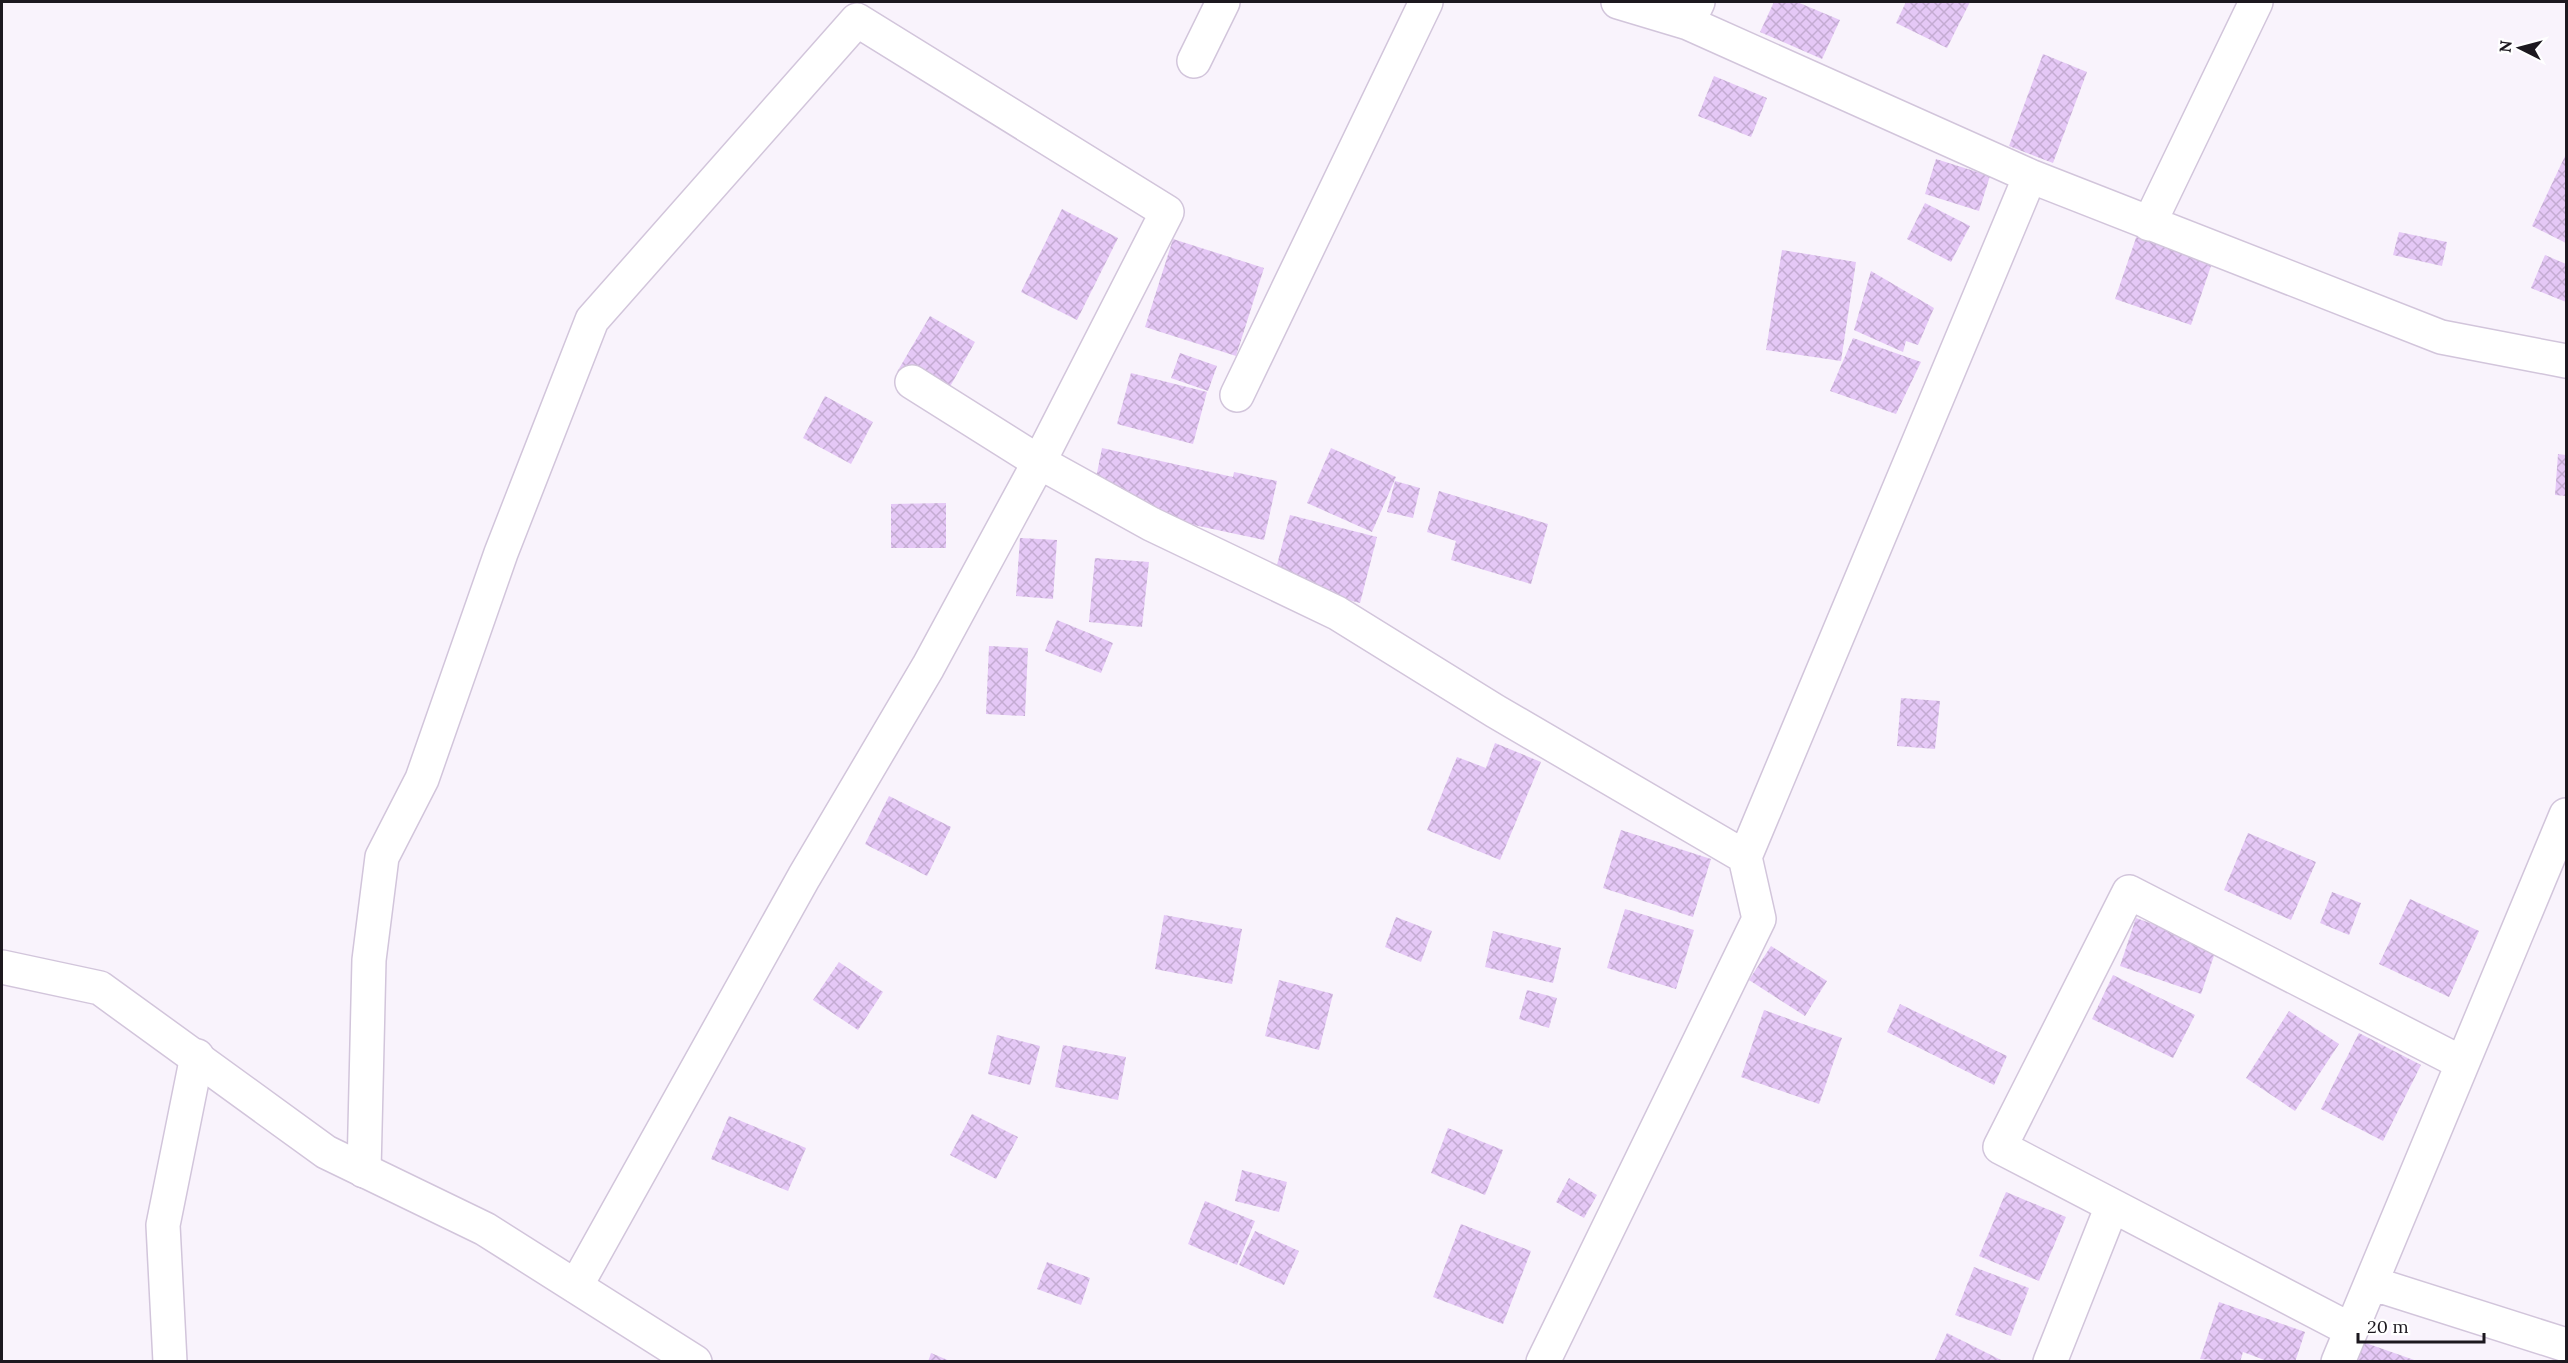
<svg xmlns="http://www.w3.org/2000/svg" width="2568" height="1363" viewBox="0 0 2568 1363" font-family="Lora,serif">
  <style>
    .building { fill: url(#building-cross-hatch) }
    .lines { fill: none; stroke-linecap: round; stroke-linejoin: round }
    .street-casing { stroke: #d2c5db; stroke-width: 36 }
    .secondary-casing { stroke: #d2c5db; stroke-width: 36 }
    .street { stroke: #fff; stroke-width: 33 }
    .secondary { stroke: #fff; stroke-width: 33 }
  </style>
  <defs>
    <pattern id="building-cross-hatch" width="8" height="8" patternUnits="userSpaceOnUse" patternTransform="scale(1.5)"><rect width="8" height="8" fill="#e5c8f6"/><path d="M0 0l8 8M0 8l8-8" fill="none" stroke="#c4abd2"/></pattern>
  </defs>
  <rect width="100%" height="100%" fill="#f9f3fc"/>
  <!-- building -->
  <path class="building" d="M1774,2H1797L1840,20L1822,59L1760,32Z
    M1906,2H1970L1947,48L1896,23Z
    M2043,54L2087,72L2053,163L2009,146Z
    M1714,76L1767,98L1751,137L1698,116Z
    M2566,154V243L2532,226Z
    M1936,159L1990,176L1979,211L1925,194Z
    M1925,203L1970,226L1951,262L1907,239Z
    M1062,209L1118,238L1077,320L1021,292Z
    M2399,232L2447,242L2442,266L2393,255Z
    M2137,235L2212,263L2191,325L2115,299Z
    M1173,239L1264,268L1236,356L1145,327Z
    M1782,250L1856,262L1841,361L1766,350Z
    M2545,255L2566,264V302L2531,288Z
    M1871,271L1934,308L1918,345L1906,341L1903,352L1854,330Z
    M930,316L975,342L943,399L897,372Z
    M1853,338L1921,362L1896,414L1830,391Z
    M1180,353L1217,366L1208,391L1171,378Z
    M1131,373L1207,392L1193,444L1117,424Z
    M825,396L873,422L851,464L803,438Z
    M1102,448L1233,477L1234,472L1277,481L1264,540L1091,503Z
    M1331,448L1396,477L1372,532L1307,503Z
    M2558,454L2566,455V496L2555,495Z
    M1395,481L1420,488L1413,518L1387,512Z
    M1439,491L1548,524L1531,584L1451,560L1456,541L1427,532Z
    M946,503V548H891V504Z
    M1290,515L1377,537L1360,603L1273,580Z
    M1020,538L1057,540L1053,599L1016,596Z
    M1095,558L1149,562L1142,627L1089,622Z
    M1057,620L1113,643L1101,673L1045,651Z
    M989,646L1028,648L1025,716L986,714Z
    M1901,698L1940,701L1935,749L1897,746Z
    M1495,743L1541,762L1500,860L1427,830L1457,757L1486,768Z
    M889,796L951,827L927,876L865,844Z
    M1621,830L1711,859L1693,917L1603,888Z
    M2248,833L2316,862L2291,920L2224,890Z
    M2332,892L2361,903L2349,935L2320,923Z
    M2410,899L2479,931L2449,997L2379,964Z
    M1625,909L1694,930L1676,989L1607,968Z
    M1164,915L1242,929L1232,984L1155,969Z
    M1396,917L1432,931L1421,962L1385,947Z
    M2136,918L2217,947L2201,994L2120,966Z
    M1493,931L1561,948L1553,983L1485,967Z
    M1771,946L1827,981L1805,1016L1749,980Z
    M839,962L883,992L858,1030L813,1000Z
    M2113,975L2195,1015L2173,1058L2092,1019Z
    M1279,980L1333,994L1319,1050L1265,1036Z
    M1527,990L1557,998L1549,1028L1519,1019Z
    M1900,1004L2007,1056L1994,1085L1887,1032Z
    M1764,1010L1842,1038L1819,1104L1741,1077Z
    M2289,1011L2339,1044L2295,1111L2246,1078Z
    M2359,1033L2421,1065L2383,1141L2321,1109Z
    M997,1035L1040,1046L1030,1085L988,1074Z
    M1063,1045L1126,1057L1118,1100L1055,1087Z
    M972,1114L1018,1137L996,1179L950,1155Z
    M729,1116L806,1148L788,1191L711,1159Z
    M1448,1128L1503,1150L1485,1195L1431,1173Z
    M1242,1170L1287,1182L1279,1212L1235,1201Z
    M1569,1178L1597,1195L1584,1218L1556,1202Z
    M2006,1192L2066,1217L2039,1281L1979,1256Z
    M1205,1201L1255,1221L1237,1265L1188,1244Z
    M1461,1224L1531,1251L1503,1324L1433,1297Z
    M1255,1231L1299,1251L1284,1285L1239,1265Z
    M1047,1262L1090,1278L1081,1305L1037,1289Z
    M1974,1267L2029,1288L2011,1336L1955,1315Z
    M2219,1302L2305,1332L2295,1362H2270L2243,1352L2240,1362L2200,1359Z
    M1947,1333L2005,1362H1934Z
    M2360,1341L2417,1361V1362H2353Z
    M931,1353L950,1361V1362H928Z"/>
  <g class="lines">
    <defs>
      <path id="street" d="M1618,2L1688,23
        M1698,2L1688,23L2030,176L2441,337L2566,361
        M1194,61L1223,2
        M2149,224L2256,2
        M1237,395L1426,2
        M1745,857L2030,176
        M364,1171L369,960L382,857L422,779L501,553L592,320L857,20L1167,212L1039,462L912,382
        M2371,1283L2566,1345
        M576,1286L804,877L928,667L1039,462L1151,524L1337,613L1495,711L1745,857L1759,919L1543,1362
        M2351,1330L2000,1147L2129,892L2462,1063
        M170,1362L163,1225L197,1056
        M2050,1362L2112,1206
        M2338,1362L2566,815"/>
      <path id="secondary" d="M2,967L100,988L326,1152L485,1229L695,1362"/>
    </defs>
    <!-- street casing -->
    <use href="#street" class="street-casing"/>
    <!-- secondary casing -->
    <use href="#secondary" class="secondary-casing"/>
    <!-- street -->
    <use href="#street" class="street"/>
    <!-- secondary -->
    <use href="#secondary" class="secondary"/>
  </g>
  <!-- border -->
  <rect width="2568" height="1363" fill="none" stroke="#1c181f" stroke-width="6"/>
  <!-- north arrow -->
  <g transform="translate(2520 48) rotate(276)" stroke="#ffffff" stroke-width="4.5" paint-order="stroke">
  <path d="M0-4.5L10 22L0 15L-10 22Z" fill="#1c181f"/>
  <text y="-9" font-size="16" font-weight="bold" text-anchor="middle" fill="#1c181f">N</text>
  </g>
  <!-- scale -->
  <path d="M2358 1333v9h126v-9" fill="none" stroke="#1c181f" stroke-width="3"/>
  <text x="2367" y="1333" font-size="18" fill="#1c181f" stroke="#ffffff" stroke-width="4.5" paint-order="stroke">20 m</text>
</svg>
